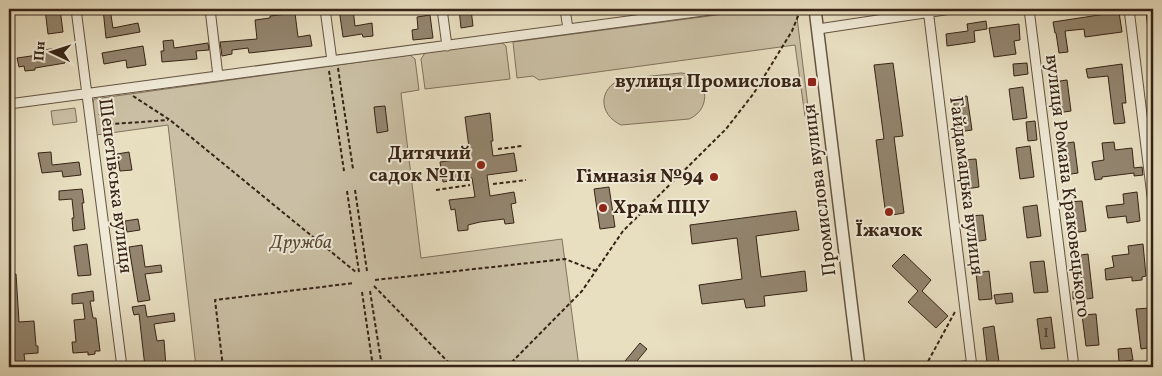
<svg xmlns="http://www.w3.org/2000/svg" width="1162" height="376" viewBox="0 0 1162 376" font-family="Vollkorn,serif">
  <style>
    .green { fill: #cabfa4; stroke: #80725d }
    .building { fill: #93856f; stroke: #372416 }
    .lines { fill: none; stroke-linecap: round; stroke-linejoin: round }
    .service-casing { stroke: #635341; stroke-width: 7 }
    .minor-casing { stroke: #635341; stroke-width: 11 }
    .tertiary-casing { stroke: #635341; stroke-width: 14 }
    .path { stroke: #372416; stroke-width: 2; stroke-dasharray: 4 2.5; stroke-linecap: butt }
    .service { stroke: #f0ead7; stroke-width: 4.5 }
    .minor { stroke: #f0ead7; stroke-width: 9 }
    .tertiary { stroke: #f0ead7; stroke-width: 11 }
    .poi-dot { fill: #8f2418; stroke: #f0ead7; stroke-width: 2 }
    .labels { text-anchor: middle; dominant-baseline: central; stroke-width: 4; stroke-linejoin: round; paint-order: stroke }
    .number-label { font-size: 16px; fill: #4e3c2c }
    .poi-label { font-size: 19px; font-weight: bold; fill: #372416; stroke: #f0ead7; text-anchor: end }
    .street-label { font-size: 19px; fill: #372416; stroke: #f0ead7 }
    .park-label { font-size: 19px; font-style: italic; fill: #5c4b3a; stroke: #f0ead7 }
  </style>
  <rect width="100%" height="100%" fill="#e8dfc1"/>
  <filter id="stains"><feTurbulence type="fractalNoise" baseFrequency=".004" numOctaves="4"/><feColorMatrix values="0 0 0 0 .2 0 0 0 0 .09 0 0 0 0 .02 0 0 0 .5 -.17"/></filter>
  <radialGradient id="worn" r=".72"><stop offset=".6" stop-color="#630" stop-opacity="0"/><stop offset="1" stop-color="#630" stop-opacity=".3"/></radialGradient>
  <!-- green -->
  <path class="green" d="M762,9H796L810,123L805,116L795,45L539,80L533,76L517,78L513,42Z
    M501,42L506,46L510,79L425,89L421,59L425,53Z
    M410,55L415,59L419,90L401,93L421,258L562,239L579,367H196L168,125L96,135L92,106L94,99Z
    M681,73C709,74 713,109 689,119L621,125C598,114 598,88 622,79Z
    M75,108L77,122L53,125L51,111Z"/>
  <!-- building -->
  <path class="building" d="M45,9H60L63,32L48,34Z
    M103,9H110L113,28L138,23L140,32L106,38Z
    M339,9H353L355,26L372,23L373,36L363,37L362,34L343,37Z
    M459,9H471L473,26L461,28Z
    M1146,9H1153V30L1148,31Z
    M1119,12L1122,32L1085,37L1084,29L1065,31L1068,52L1059,53L1056,33H1055L1053,22Z
    M295,13L298,37L310,35L312,46L249,53L248,48L232,50V54L222,56L220,42L257,39L255,20L270,18V16Z
    M430,15L433,38L413,40L412,30L418,29L417,17Z
    M986,21L987,29L974,31L975,42L947,46L946,34L968,31L967,24Z
    M1019,24L1020,40L1014,41L1016,54L994,57L989,28Z
    M173,40L174,48L208,43L209,50L196,51L197,59L162,62L161,51H164L163,41Z
    M143,46L146,65L127,68L126,60L104,64L102,53Z
    M63,47L65,63L35,68V70L25,71L24,66L19,67L17,58L45,54L44,50Z
    M893,63L903,136L894,137L904,213L886,216L876,140L884,139L874,65Z
    M1027,63L1028,74L1014,76L1013,64Z
    M1122,64L1126,103H1122L1125,123L1114,124L1108,76L1088,78L1086,69Z
    M1067,80L1071,111L1057,113L1053,82Z
    M1023,87L1027,118L1013,120L1009,89Z
    M967,96L972,130L958,132L953,98Z
    M385,106L388,131L377,133L374,107Z
    M490,113L493,141H491L493,156L514,153L517,171L487,175L490,196L514,192L516,203L511,204L514,223L505,224L504,219L480,222L468,225V230L458,231L455,209L451,210L449,200L475,197L472,178L443,182L440,162L462,159V156L470,155L465,117Z
    M1035,121L1037,140L1028,141L1026,122Z
    M1074,142L1078,173L1064,175L1060,144Z
    M1114,142L1115,150L1132,148L1134,168L1142,167L1143,175L1134,176V173L1102,177V179L1095,180L1092,162L1104,160L1102,143Z
    M1030,146L1034,177L1020,179L1016,148Z
    M51,152L52,165L79,162L81,175L63,177L62,171L42,173L38,153Z
    M129,152L132,170L120,171L117,154Z
    M976,159L979,187L966,189L962,160Z
    M609,187L615,227L600,229L594,189Z
    M82,189L84,203H82L85,229L73,231L72,218H74L72,199L59,200V191Z
    M1137,192L1140,221L1127,223L1126,216L1108,218L1106,206L1124,204L1123,194Z
    M1082,201L1086,231L1072,233L1068,202Z
    M1037,205L1041,236L1027,238L1023,207Z
    M796,211L799,230L756,236L761,277L805,271L807,291L764,296L765,306L746,308L744,299L702,304L699,285L742,279L737,238L692,244L690,225Z
    M983,215L986,240L973,242L970,216Z
    M138,219L140,230L127,232L125,221Z
    M87,244L91,275L78,276L74,246Z
    M1143,244L1146,276L1142,277V280L1132,281V277L1106,280L1105,269L1114,267L1112,256L1129,254L1128,246Z
    M142,245L145,267L161,265L162,272L145,274L150,300L138,302L129,247Z
    M904,254L931,280L922,291L948,316L936,328L908,302L918,291L892,266Z
    M1088,254L1093,298L1081,300V298L1073,299V291H1078L1074,256Z
    M1044,261L1048,292L1034,293L1030,262Z
    M989,271L992,299L979,300L976,273Z
    M16,274L19,322L34,321L36,346H38V353L24,354L25,362L19,363V367H11L9,344V275Z
    M93,291L94,301H90L93,318H96L100,351H95V354L88,355V352L73,353L72,342H76L74,320L85,319L83,303L72,304V294Z
    M1012,293L1013,302L996,304L994,295Z
    M145,305L147,317L174,313L175,321L154,324L157,341L164,340L166,367H145L139,314L134,315L132,307Z
    M1150,308L1153,347L1141,349L1136,309Z
    M1096,314L1099,345L1086,346L1082,315Z
    M1051,317L1055,348L1041,349L1037,319Z
    M994,326L999,362L987,363L983,328Z
    M640,343L647,349L632,367H620Z
    M1131,348L1133,360L1119,362L1118,349Z"/>
  <g class="lines">
    <defs>
      <path id="service" d="M940,367L972,363"/>
      <path id="minor" d="M76,9L122,367
        M210,9L218,76
        M325,9L332,61
        M442,9L447,46
        M565,9L568,29
        M928,9L972,367
        M1029,9L1074,367
        M1129,9L1153,204
        M818,29L951,9
        M9,104L718,9"/>
      <path id="tertiary" d="M815,9L859,367"/>
    </defs>
    <!-- service casing -->
    <use href="#service" class="service-casing"/>
    <!-- minor casing -->
    <use href="#minor" class="minor-casing"/>
    <!-- tertiary casing -->
    <use href="#tertiary" class="tertiary-casing"/>
    <!-- path -->
    <path class="path" d="M338,68L353,169
      M329,71L344,171
      M133,96L170,120L357,273
      M99,114L113,124L168,120
      M498,149L522,146
      M493,184L526,180
      M355,190L367,271
      M436,190L470,185
      M347,191L359,272
      M375,280L565,259L596,271
      M374,286L453,367
      M370,291L382,367
      M362,292L373,367
      M223,367L215,300L354,283
      M507,367L582,291L623,231L726,129L754,93L792,31L801,9
      M925,367L956,310"/>
    <!-- service -->
    <use href="#service" class="service"/>
    <!-- minor -->
    <use href="#minor" class="minor"/>
    <!-- tertiary -->
    <use href="#tertiary" class="tertiary"/>
  </g>
  <!-- markers -->
  <g class="poi-dot">
    <rect x="807" y="77" width="10" height="10" rx="2.5"/>
    <circle cx="481" cy="165" r="5"/>
    <circle cx="714" cy="177" r="5"/>
    <circle cx="603" cy="208" r="5"/>
    <circle cx="889" cy="212" r="5"/>
  </g>
  <g class="labels">
    <!-- number labels -->
    <g class="number-label">
      <text x="1046" y="333">1</text>
    </g>
    <!-- poi labels -->
    <g class="poi-label">
      <text x="802" y="82">вулиця Промислова</text>
      <text x="471" y="154">Дитячий<tspan x="471" dy="22">садок №111</tspan></text>
      <text x="704" y="177">Гімназія №94</text>
      <text x="613" y="208" text-anchor="start">Храм ПЦУ</text>
      <text x="889" y="231" text-anchor="middle">Їжачок</text>
    </g>
    <!-- street labels -->
    <g class="street-label">
      <text transform="translate(115 186) rotate(83)">Шепетівська вулиця</text>
      <text transform="translate(966 186) rotate(83)">Гайдамацька вулиця</text>
      <text transform="translate(1067 186) rotate(83)">вулиця Романа Краковецького</text>
      <text transform="translate(820 190) rotate(-97)">Промислова вулиця</text>
    </g>
    <!-- park labels -->
    <g class="park-label">
      <text x="301" y="243">Дружба</text>
    </g>
  </g>
  <!-- margin -->
  <rect width="1162" height="376" fill="none" stroke="#e8dfc1" stroke-width="30"/>
  <rect x="10" y="10" width="1142" height="356" fill="none" stroke="#372416" stroke-width="2.5"/>
  <rect x="15" y="15" width="1132" height="346" fill="none" stroke="#372416"/>
  <!-- north arrow -->
  <g transform="translate(52 52) rotate(274)" stroke="#f0ead7" stroke-width="4" paint-order="stroke">
  <path d="M0-4L9 19L0 12L-9 19Z" fill="#372416"/>
  <text y="-8" font-size="14" font-weight="bold" text-anchor="middle" fill="#372416">Пн</text>
  </g>
  <rect width="100%" height="100%" filter="url(#stains)"/>
  <rect width="100%" height="100%" fill="url(#worn)"/>
</svg>
